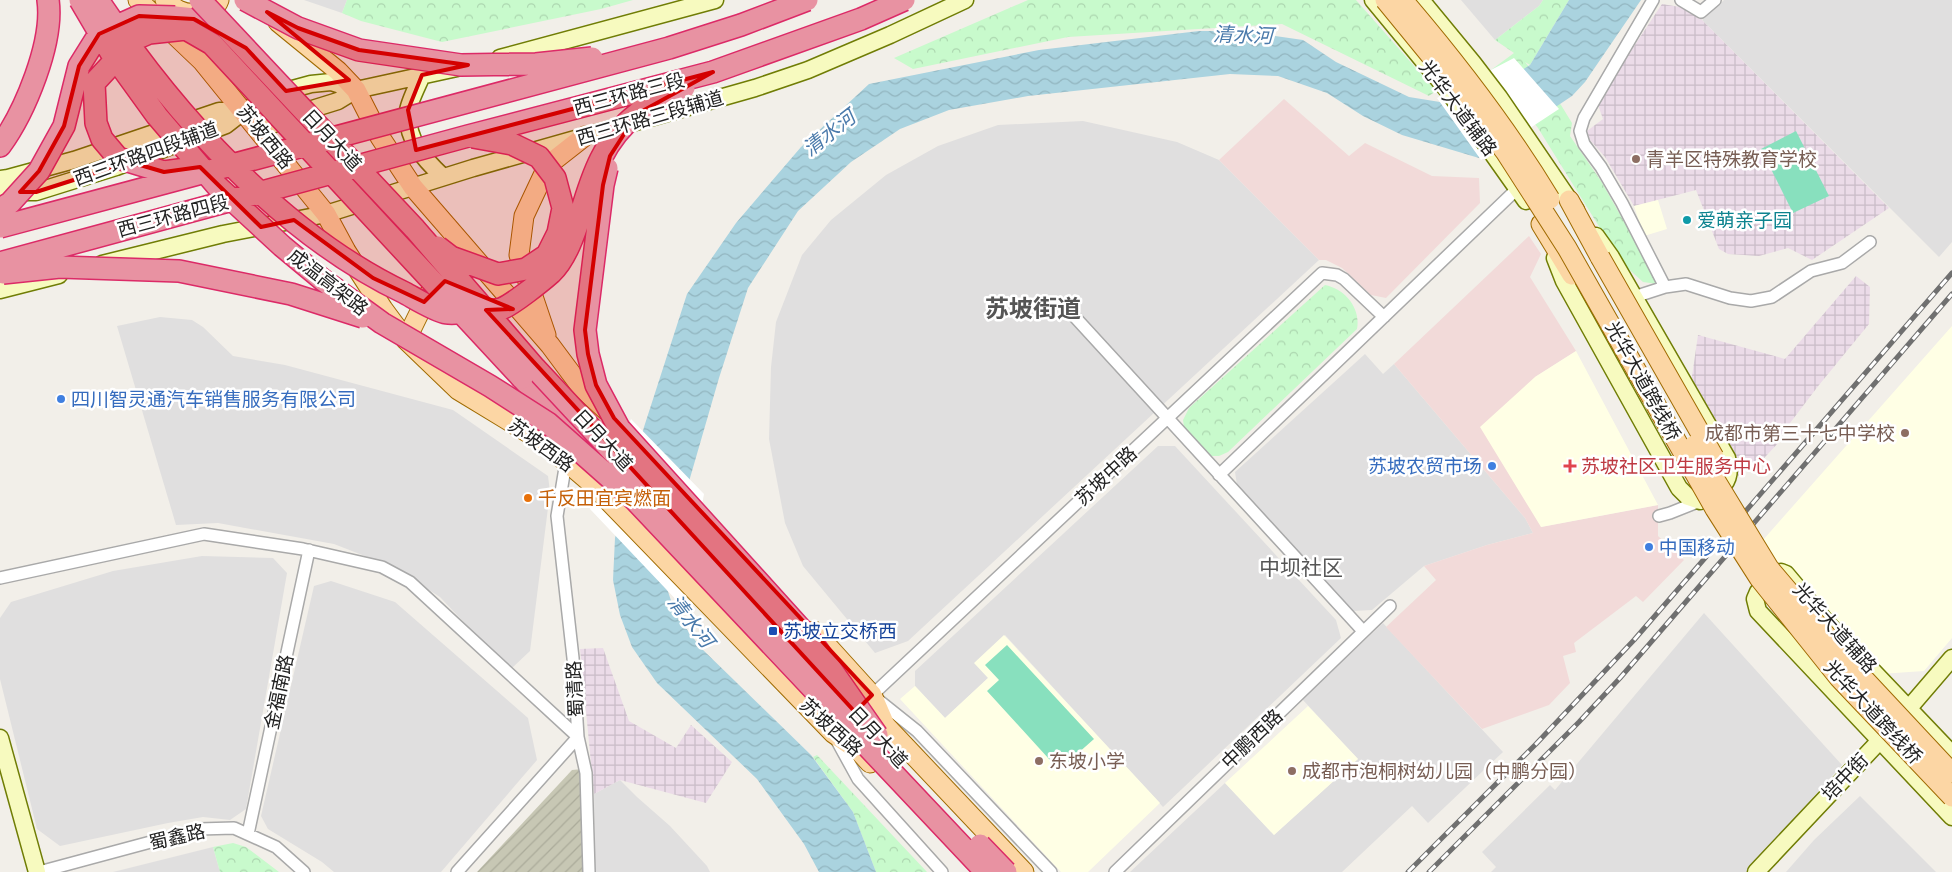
<svg xmlns="http://www.w3.org/2000/svg" width="1952" height="872" viewBox="0 0 1952 872" font-family="Cabin,'Noto Sans SC',sans-serif">
  <style>
    .residential { fill: #e0dfdf }
    .commercial { fill: #f2dad9 }
    .industrial { fill: url(#industrial-grid) }
    .education { fill: #ffffe5 }
    .construction { fill: url(#construction-furrows) }
    .park { fill: url(#park-crowns) }
    .pitch { fill: #88e0be }
    .water { fill: url(#water-waves) }
    .pier { fill: #fff }
    .lines { fill: none; stroke-linecap: round; stroke-linejoin: round }
    .street-casing { stroke: #a9a9a9; stroke-width: 14 }
    .secondary-casing { stroke: #707d05; stroke-width: 19 }
    .primary-casing { stroke: #a06b00; stroke-width: 21 }
    .highway-casing { stroke: #dc2a67; stroke-width: 24 }
    .street { stroke: #fff; stroke-width: 11 }
    .secondary { stroke: #f7fabf; stroke-width: 16 }
    .primary { stroke: #fcd6a4; stroke-width: 19 }
    .highway { stroke: #e892a2; stroke-width: 21 }
    .rail-casing { stroke: #707070; stroke-width: 5 }
    .rail { stroke: #fff; stroke-width: 3; stroke-dasharray: 9; stroke-linecap: butt }
    .primary-bridge-casing { stroke: #a06b00; stroke-width: 21; stroke-linecap: butt }
    .highway-bridge-casing { stroke: #dc2a67; stroke-width: 24; stroke-linecap: butt }
    .primary-bridge { stroke: #fcd6a4; stroke-width: 19 }
    .highway-bridge { stroke: #e892a2; stroke-width: 21 }
    .marked { fill: #d40000; fill-opacity: 0.2; stroke: #d40000; stroke-width: 4; stroke-linejoin: round }
    .education-dot { fill: #8d6e63; stroke: #fff; stroke-width: 2 }
    .culture-dot { fill: #0f9aa8; stroke: #fff; stroke-width: 2 }
    .shop-dot { fill: #3f7fe0; stroke: #fff; stroke-width: 2 }
    .health-dot { fill: #e0444e; stroke: #fff; stroke-width: 2 }
    .food-dot { fill: #e8710a; stroke: #fff; stroke-width: 2 }
    .transit-dot { fill: #1a4fb4; stroke: #fff; stroke-width: 2 }
    .labels { text-anchor: middle; dominant-baseline: central; stroke-width: 5; stroke-linejoin: round; paint-order: stroke }
    .street-label { font-size: 19px; fill: #222; stroke: #fff }
    .education-label { font-size: 19px; fill: #785e54; stroke: #fff; text-anchor: start }
    .culture-label { font-size: 19px; fill: #0d838f; stroke: #fff; text-anchor: start }
    .shop-label { font-size: 19px; fill: #366cbe; stroke: #fff; text-anchor: start }
    .health-label { font-size: 19px; fill: #be3a42; stroke: #fff; text-anchor: start }
    .food-label { font-size: 19px; fill: #c56008; stroke: #fff; text-anchor: start }
    .transit-label { font-size: 19px; fill: #164399; stroke: #fff; text-anchor: start }
    .water-label { font-size: 20px; font-style: italic; fill: #4a7aab; stroke: #fff }
    .quarter-label { font-size: 21px; fill: #555; stroke: #fff }
    .district-label { font-size: 24px; font-weight: bold; fill: #555; stroke: #fff }
  </style>
  <defs>
    <pattern id="industrial-grid" width="8" height="8" patternUnits="userSpaceOnUse" patternTransform="scale(1.25)"><rect width="8" height="8" fill="#ebdbe8"/><path d="M0 4h8M4 0v8" fill="none" stroke="#c9bcc7"/></pattern>
    <pattern id="construction-furrows" width="10" height="10" patternUnits="userSpaceOnUse" patternTransform="scale(1.25)"><rect width="10" height="10" fill="#c7c7b4"/><path d="M-1 1l2-2M0 10L10 0M9 11l2-2" fill="none" stroke="#abab9a"/></pattern>
    <pattern id="park-crowns" width="20" height="18" patternUnits="userSpaceOnUse" patternTransform="scale(1.25)"><rect width="20" height="18" fill="#c8facc"/><path d="M2 6a3 3 0 1 1 6 0M12 15a3 3 0 1 1 6 0" fill="none" stroke="#acd6af"/></pattern>
    <pattern id="water-waves" width="16" height="10" patternUnits="userSpaceOnUse" patternTransform="scale(1.25)"><rect width="16" height="10" fill="#aad3df"/><path d="M0 5q4-4 8 0t8 0" fill="none" stroke="#92b5bf"/></pattern>
  </defs>
  <rect width="100%" height="100%" fill="#f2efe9"/>
  <!-- residential -->
  <path class="residential" d="M304,0H347L342,13Z
    M1461,0H1543L1539,6L1495,40Z
    M1724,0H1952V242L1939,257L1702,20Z
    M1083,121L1177,142L1219,160L1319,260L908,641L875,653L803,566L785,523L769,439L771,367L776,322L802,255L831,220L886,175L938,146L998,125Z
    M160,317L192,320L203,327L233,356L285,365L453,410L548,476L550,492L530,651L512,668L474,633L440,597L393,567L334,544L218,523L176,525L117,326Z
    M1365,354L1383,374L1394,364L1525,518L1533,533L1487,545L1424,566L1372,610L1353,611L1237,485L1235,472Z
    M1158,446H1175L1336,620L1341,638L1163,807L1005,635L988,678L945,718L915,686V671Z
    M202,556L273,558L287,573L246,809L230,820L203,817L168,823L60,846L37,829L0,679V618L11,602L113,571Z
    M331,581L395,602L528,718L537,760L441,872H334L322,862L268,829L261,816L314,586Z
    M1704,613L1842,765L1746,872H1491L1496,867L1482,852L1550,785L1555,790Z
    M1383,623L1503,752L1428,823L1412,806L1342,872H1130L1225,783L1274,835L1358,759L1302,699Z
    M620,780L637,797L670,826L707,866L710,872H595L594,794Z
    M1860,796L1936,872H1786L1814,840Z
    M213,847L220,872H113Z"/>
  <!-- commercial -->
  <path class="commercial" d="M1284,99L1349,156L1365,143L1432,176L1479,178L1480,203L1386,298L1371,295L1342,268L1326,260H1319L1219,160Z
    M1529,236L1541,254L1530,277L1576,351L1535,377L1541,527L1658,505V536L1684,560L1643,602L1636,596L1574,643L1576,652L1563,656L1570,683L1549,705L1482,729L1386,627L1436,580L1424,566L1487,545L1533,533L1525,518L1394,364Z"/>
  <!-- industrial -->
  <path class="industrial" d="M1662,4L1686,8L1702,20L1889,208L1812,260L1788,248L1759,256L1728,254L1719,249L1696,190L1634,206L1605,157L1590,140L1587,131L1603,119L1597,102Z
    M1856,276L1870,287L1869,324L1819,385L1777,440L1779,442L1754,469L1751,466L1738,476L1690,390L1698,335L1785,359Z
    M603,648L629,721L676,748L691,725L732,762L706,803L620,780L594,794L580,649Z"/>
  <!-- education -->
  <path class="education" d="M1658,200L1667,229L1644,236L1634,206Z
    M1952,326V638L1924,671L1880,674L1791,585L1763,540Z
    M1576,351L1658,505L1541,527L1480,427L1535,377Z
    M1004,635L1160,803L1088,872H1061L900,699L915,686L945,718L988,678L974,663Z
    M1308,706L1358,759L1274,835L1225,783Z"/>
  <!-- construction -->
  <path class="construction" d="M582,769L585,872H477L572,770Z"/>
  <!-- park -->
  <path class="park" d="M347,0H633L601,9L442,42L361,21L342,13Z
    M1028,0H1356L1436,91L1429,96L1282,24L1068,37L913,69L894,58Z
    M1543,0H1569L1530,65L1525,62L1561,105L1572,123L1570,136L1601,181L1626,225L1657,284L1643,282L1621,262L1538,128L1491,70L1514,53L1495,40L1539,6Z
    M1325,285C1345,289 1361,308 1357,329L1228,452L1219,456H1210L1184,427L1183,420L1189,408Z
    M817,755L927,872H876L853,812L813,757Z
    M233,843L246,847L279,872H220L213,847Z"/>
  <!-- pitch -->
  <path class="pitch" d="M1796,131L1829,196L1793,213L1761,149Z
    M1007,645L1094,739L1059,770L987,691L999,680L985,665Z"/>
  <!-- water -->
  <path class="water" d="M1569,0H1641L1585,82L1572,96L1479,158L1402,135L1363,116L1327,93L1278,76L1230,74L1028,96L949,110L900,129L851,162L798,211L748,288L719,378L690,478L665,583L676,615L701,648L811,755L853,812L876,872H819L804,844L757,779L657,683L632,647L620,615L613,580L615,538L644,427L687,294L736,223L801,147L869,84L1039,50L1199,31H1242L1303,40L1336,62L1409,97L1440,102L1509,78L1530,65Z"/>
  <!-- pier -->
  <path class="pier" d="M1514,58L1559,109L1481,160L1437,98Z
    M631,419L704,494L683,607L590,509Z"/>
  <g class="lines">
    <defs>
      <path id="street" d="M1653,0L1584,118L1580,131L1584,144L1601,167L1622,203L1665,287
        M1681,0L1701,12L1715,0
        M1634,297L1665,287L1686,284L1730,298L1751,301L1772,297L1811,271L1842,263L1870,242
        M1074,316L1363,631
        M1219,475L1518,188
        M1659,516L1670,513L1700,501
        M0,578L204,534L303,549L382,567L410,582L578,737L586,773L589,872
        M868,699L1322,273L1337,275L1344,279L1384,317
        M877,699L917,731L1051,872
        M836,739L858,779L942,872
        M248,834L309,550
        M39,872L199,829L234,828L276,847L304,872
        M457,872L578,737L573,658L557,516L566,462
        M1115,872L1390,606"/>
      <path id="secondary" d="M1373,0L1449,92L1526,201
        M1421,0L1473,63L1499,97L1576,210
        M500,58L715,0
        M422,75C418,85 409,102 408,111C406,140 424,159 443,177
        M261,133L269,126L309,110L338,101L356,90L457,68
        M0,179L8,178L74,160L219,111H244
        M0,192H36L116,167L226,125L244,111L278,93L311,84L331,82L356,90
        M1555,258L1564,281L1679,488L1688,497L1700,501C1720,491 1734,482 1727,458L1611,257L1596,236
        M102,264L223,234L326,214L473,168L755,88L808,70L890,35L965,0
        M0,290L59,275
        M1903,715L1952,658
        M0,738L37,872
        M1952,754L1828,624L1786,574L1781,572L1777,574L1758,592L1755,599L1758,611L1952,817
        M1756,872L1887,733"/>
      <path id="primary" d="M138,0L202,61L326,214L346,251L383,309L406,340L458,390L542,441L591,483L833,733L859,751L870,763
        M165,0C169,3 173,7 178,10C190,16 214,15 219,0
        M278,22L338,71L356,90L380,137L413,187L550,345L582,388L607,411
        M1569,200L1600,257
        M1541,224L1572,275
        M546,335L519,255L524,216L548,165L585,136
        M406,340L428,295L432,292
        M814,631L872,695L885,725L1024,872"/>
      <path id="highway" d="M175,17L194,19L237,43
        M0,146C25,112 54,42 48,0
        M522,378L580,441"/>
    </defs>
    <!-- street casing -->
    <use href="#street" class="street-casing"/>
    <!-- secondary casing -->
    <use href="#secondary" class="secondary-casing"/>
    <!-- primary casing -->
    <use href="#primary" class="primary-casing"/>
    <!-- highway casing -->
    <use href="#highway" class="highway-casing"/>
    <!-- street -->
    <use href="#street" class="street"/>
    <!-- secondary -->
    <use href="#secondary" class="secondary"/>
    <!-- primary -->
    <use href="#primary" class="primary"/>
    <!-- highway -->
    <use href="#highway" class="highway"/>
    <defs>
      <path id="rail" d="M1408,872L1536,744L1634,640L1952,273
        M1429,872L1579,722L1620,678L1952,294"/>
    </defs>
    <!-- rail casing -->
    <use href="#rail" class="rail-casing"/>
    <!-- rail -->
    <use href="#rail" class="rail"/>
    <defs>
      <path id="primary-bridge" d="M1385,0L1453,83L1506,153L1567,248L1715,509L1759,578L1839,678L1952,797
        M1403,0C1457,63 1507,128 1550,199
        M1600,257L1714,457
        M1694,445L1769,568L1853,667L1952,773"/>
      <path id="highway-bridge" d="M80,0L110,51L157,116L217,186L282,246L323,280L382,323L490,386L548,423L635,500L986,872
        M98,0C173,113 281,234 405,293C416,299 435,311 447,313C453,314 495,311 501,309C512,305 542,281 551,273C566,259 575,232 581,213C592,176 604,139 637,114C650,103 669,96 684,88
        M200,0L415,229L535,368L858,715
        M245,0L298,28L359,50L461,65L536,64L592,58
        M607,168L603,185L585,330L588,354L596,385L619,428L810,639L877,735
        M186,169L164,172L118,158L102,139L96,123L94,83L135,39L149,33L186,29L212,44L522,378
        M0,209L10,203L39,171L64,126L79,66L99,34L139,16L175,17
        M0,227L669,48L741,25L807,0
        M438,247L451,257L498,274L526,269L547,255L558,233L563,208L555,178L539,157L512,144L473,137
        M0,263L468,136L713,72L861,19L904,0
        M3,273L60,267L179,271L291,294L363,317
        M980,845L1006,872"/>
    </defs>
    <!-- primary-bridge casing -->
    <use href="#primary-bridge" class="primary-bridge-casing"/>
    <!-- highway-bridge casing -->
    <use href="#highway-bridge" class="highway-bridge-casing"/>
    <!-- primary-bridge -->
    <use href="#primary-bridge" class="primary-bridge"/>
    <!-- highway-bridge -->
    <use href="#highway-bridge" class="highway-bridge"/>
  </g>
  <!-- marked area -->
  <path class="marked" d="M267,12L298,28L359,50L468,65L422,75L408,110L416,150L713,72L637,114L610,156L603,185L585,330L588,354L596,385L614,418L872,695L855,712L486,310L513,309L445,281L424,302L373,278L294,220L261,227L200,167L164,172L130,162L36,192H20L39,171L64,126L79,66L99,34L139,16L194,19L246,48L286,91L349,80Z"/>
  <!-- markers -->
  <g class="education-dot">
    <circle cx="1636" cy="159" r="5"/>
    <circle cx="1905" cy="433" r="5"/>
    <circle cx="1039" cy="761" r="5"/>
    <circle cx="1292" cy="771" r="5"/>
  </g>
  <circle class="culture-dot" cx="1687" cy="220" r="5"/>
  <g class="shop-dot">
    <circle cx="61" cy="399" r="5"/>
    <circle cx="1492" cy="466" r="5"/>
    <circle cx="1649" cy="547" r="5"/>
  </g>
  <path class="health-dot" d="M1567.5 458.5h5v5h5v5h-5v5h-5v-5h-5v-5h5z"/>
  <circle class="food-dot" cx="528" cy="498" r="5"/>
  <rect class="transit-dot" x="768" y="626" width="10" height="10" rx="2.5"/>
  <g class="labels">
    <!-- street labels -->
    <g class="street-label">
      <text transform="translate(629 94) rotate(-15)">西三环路三段</text>
      <text transform="translate(1458 108) rotate(53)">光华大道辅路</text>
      <text transform="translate(650 118) rotate(-16)">西三环路三段辅道</text>
      <text transform="translate(265 137) rotate(51)">苏坡西路</text>
      <text transform="translate(332 140) rotate(47)">日月大道</text>
      <text transform="translate(146 154) rotate(-20)">西三环路四段辅道</text>
      <text transform="translate(173 216) rotate(-15)">西三环路四段</text>
      <text transform="translate(328 282) rotate(38)">成温高架路</text>
      <text transform="translate(1643 381) rotate(61)">光华大道跨线桥</text>
      <text transform="translate(603 440) rotate(47)">日月大道</text>
      <text transform="translate(541 445) rotate(36)">苏坡西路</text>
      <text transform="translate(1106 476) rotate(-43)">苏坡中路</text>
      <text transform="translate(1835 628) rotate(48)">光华大道辅路</text>
      <text transform="translate(575 689) rotate(-93)">蜀清路</text>
      <text transform="translate(279 692) rotate(-78)">金福南路</text>
      <text transform="translate(1873 712) rotate(47)">光华大道跨线桥</text>
      <text transform="translate(831 727) rotate(42)">苏坡西路</text>
      <text transform="translate(878 737) rotate(47)">日月大道</text>
      <text transform="translate(1252 739) rotate(-44)">中鹏西路</text>
      <text transform="translate(1845 777) rotate(-46)">培中街</text>
      <text transform="translate(177 837) rotate(-13)">蜀鑫路</text>
    </g>
    <!-- education labels -->
    <g class="education-label">
      <text x="1646" y="159">青羊区特殊教育学校</text>
      <text x="1895" y="433" text-anchor="end">成都市第三十七中学校</text>
      <text x="1049" y="761">东坡小学</text>
      <text x="1302" y="771">成都市泡桐树幼儿园（中鹏分园）</text>
    </g>
    <!-- culture labels -->
    <g class="culture-label">
      <text x="1697" y="220">爱萌亲子园</text>
    </g>
    <!-- shop labels -->
    <g class="shop-label">
      <text x="71" y="399">四川智灵通汽车销售服务有限公司</text>
      <text x="1482" y="466" text-anchor="end">苏坡农贸市场</text>
      <text x="1659" y="547">中国移动</text>
    </g>
    <!-- health labels -->
    <g class="health-label">
      <text x="1581" y="466">苏坡社区卫生服务中心</text>
    </g>
    <!-- food labels -->
    <g class="food-label">
      <text x="538" y="498">千反田宜宾燃面</text>
    </g>
    <!-- transit labels -->
    <g class="transit-label">
      <text x="783" y="631">苏坡立交桥西</text>
    </g>
    <!-- water labels -->
    <g class="water-label">
      <text transform="translate(1243 35) rotate(2)">清水河</text>
      <text transform="translate(829 133) rotate(-38)">清水河</text>
      <text transform="translate(691 621) rotate(52)">清水河</text>
    </g>
    <!-- quarter labels -->
    <g class="quarter-label">
      <text x="1301" y="567">中坝社区</text>
    </g>
    <!-- district labels -->
    <g class="district-label">
      <text x="1033" y="308">苏坡街道</text>
    </g>
  </g>
</svg>
